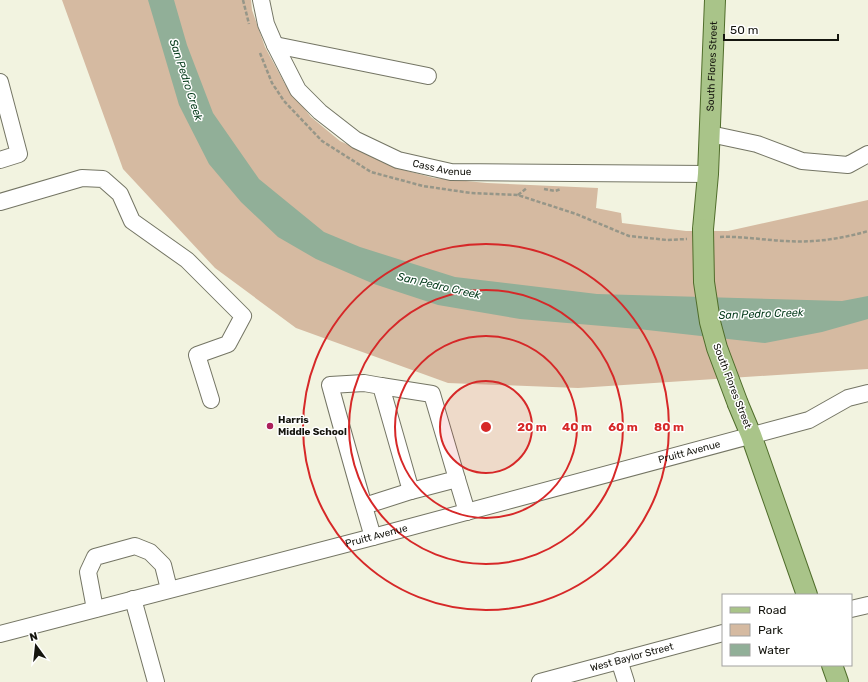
<svg xmlns="http://www.w3.org/2000/svg" width="868" height="682" viewBox="0 0 868 682" font-family="Rubik,sans-serif">
  <style>
    .green { fill: #d5baa1 }
    .water { fill: #91af98 }
    .lines { fill: none; stroke-linecap: round; stroke-linejoin: round }
    .minor-casing { stroke: #747564; stroke-width: 18 }
    .major-casing { stroke: #506d2b; stroke-width: 22 }
    .path { stroke: #969688; stroke-width: 2.5; stroke-dasharray: 4 2; stroke-linecap: butt }
    .minor { stroke: #fff; stroke-width: 16 }
    .major { stroke: #a9c489; stroke-width: 20 }
    .major-bridge-casing { stroke: #506d2b; stroke-width: 22; stroke-linecap: butt }
    .major-bridge { stroke: #a9c489; stroke-width: 20 }
    .ring { fill: none; stroke: #d62828; stroke-width: 2 }
    .poi-dot { fill: #ac1f5b; stroke: #fff; stroke-width: 1.5 }
    .labels { text-anchor: middle; dominant-baseline: central; stroke-width: 3; stroke-linejoin: round; paint-order: stroke }
    .street-label { font-size: 10px; fill: #15150e; stroke: #fff }
    .poi-label { font-size: 10px; font-weight: bold; fill: #15150e; stroke: #fff; text-anchor: start }
    .water-label { font-size: 11px; font-style: italic; fill: #053b1b; stroke: #fff }
    .centre { fill: #d62828; stroke: #fff; stroke-width: 2 }
    .ring-label { font-size: 12px; text-anchor: middle; font-weight: bold; fill: #d62828; stroke: #fff; stroke-width: 3; stroke-linejoin: round; paint-order: stroke }
  </style>
  <rect width="100%" height="100%" fill="#f2f3e0"/>
  <!-- green -->
  <path class="green" d="M62,0H251L252,10L265,47L285,84L311,117L340,141L400,169L434,178L487,183L598,188L596,208L621,213L622,223L686,231H728L868,200V369L578,388L448,383L296,328L215,268L123,169Z"/>
  <!-- water -->
  <path class="water" d="M148,0H174L187,45L213,113L259,179L324,232L360,247L455,277L597,294L842,301L868,296V319L822,332L765,343L638,329L520,319L438,305L374,284L316,259L278,237L241,202L209,164L179,105Z"/>
  <g class="lines">
    <defs>
      <g id="minor">
        <path id="s1" d="M261,0L266,24L275,45L298,90L320,112L356,140L398,160L451,172L708,174"/>
        <path d="M275,45L428,76"/>
        <path d="M0,82L19,154L0,160"/>
        <path d="M710,134L757,144L802,161L848,165L868,154"/>
        <path d="M0,202L82,178L103,179L120,194L132,221L187,260L243,316L228,344L197,355L211,400"/>
        <path d="M381,386L432,394L457,479L411,491"/>
        <path d="M457,479L467,512"/>
        <path d="M364,506L411,491L381,386L364,383L330,385C344,436 358,487 373,537"/>
        <path d="M133,599L156,682"/>
        <path d="M95,609L88,572L95,557L135,546L150,552L163,565L169,589"/>
        <path d="M851,609L868,605"/>
        <path id="s2" d="M0,634L373,537L809,420L848,398L868,393"/>
        <path d="M619,660L626,682"/>
        <path id="s3" d="M540,682L723,633"/>
      </g>
      <g id="major">
        <path id="s4" d="M703,229L708,174L715,0"/>
        <path d="M738,404L751,435L807,595"/>
        <path d="M832,665L838,682"/>
      </g>
    </defs>
    <!-- minor casing -->
    <use href="#minor" class="minor-casing"/>
    <!-- major casing -->
    <use href="#major" class="major-casing"/>
    <!-- path -->
    <path class="path" d="M243,0L249,24
      M260,53L272,83L284,101L322,141L371,172L423,186L471,193L518,195L576,214L629,236L667,240L687,239
      M544,189L555,191L561,189
      M518,195L527,188
      M720,237C741,236 763,240 785,241C813,243 841,239 868,231"/>
    <!-- minor -->
    <use href="#minor" class="minor"/>
    <!-- major -->
    <use href="#major" class="major"/>
    <defs>
      <path id="major-bridge" d="M703,229L704,282L710,322L717,348L738,404"/>
    </defs>
    <!-- major-bridge casing -->
    <use href="#major-bridge" class="major-bridge-casing"/>
    <!-- major-bridge -->
    <use href="#major-bridge" class="major-bridge"/>
  </g>
  <!-- distance rings -->
  <circle cx="486" cy="427" r="46" fill="#d62828" fill-opacity=".12"/>
  <g class="ring">
    <circle cx="486" cy="427" r="46"/>
    <circle cx="486" cy="427" r="91"/>
    <circle cx="486" cy="427" r="137"/>
    <circle cx="486" cy="427" r="183"/>
  </g>
  <!-- markers -->
  <circle class="poi-dot" cx="270" cy="426" r="4"/>
  <g class="labels">
    <!-- street labels -->
    <g class="street-label">
      <text stroke="none"><textPath href="#s4" startOffset="163">South Flores Street</textPath></text>
      <text stroke="none"><textPath href="#s1" startOffset="266">Cass Avenue</textPath></text>
      <text transform="translate(732 386) rotate(69)">South Flores Street</text>
      <text stroke="none"><textPath href="#s2" startOffset="713">Pruitt Avenue</textPath></text>
      <text stroke="none"><textPath href="#s2" startOffset="389">Pruitt Avenue</textPath></text>
      <text stroke="none"><textPath href="#s3" startOffset="95">West Baylor Street</textPath></text>
    </g>
    <!-- poi labels -->
    <g class="poi-label">
      <text x="278" y="420">Harris<tspan x="278" dy="12">Middle School</tspan></text>
    </g>
    <!-- water labels -->
    <g class="water-label">
      <text transform="translate(186 80) rotate(72)">San Pedro Creek</text>
      <text transform="translate(439 286) rotate(13)">San Pedro Creek</text>
      <text transform="translate(761 314) rotate(-2)">San Pedro Creek</text>
    </g>
  </g>
  <circle cx="486" cy="427" r="6" class="centre"/>
  <g class="ring-label">
    <text x="532" y="431">20 m</text>
    <text x="577" y="431">40 m</text>
    <text x="623" y="431">60 m</text>
    <text x="669" y="431">80 m</text>
  </g>
  <!-- legend -->
  <rect x="722" y="594" width="130" height="72" fill="#ffffff" stroke="#a1a19f"/>
  <rect x="730" y="607" width="20" height="6" fill="#a9c489" stroke="#a1a19f"/>
  <text x="758" y="614" font-size="12" fill="#15150e">Road</text>
  <rect x="730" y="624" width="20" height="12" fill="#d5baa1" stroke="#a1a19f"/>
  <text x="758" y="634" font-size="12" fill="#15150e">Park</text>
  <rect x="730" y="644" width="20" height="12" fill="#91af98" stroke="#a1a19f"/>
  <text x="758" y="654" font-size="12" fill="#15150e">Water</text>
  <!-- north arrow -->
  <g transform="translate(36 646) rotate(345)" stroke="#ffffff" stroke-width="3" paint-order="stroke">
  <path d="M0-3L7 15L0 10L-7 15Z" fill="#15150e"/>
  <text y="-6" font-size="11" font-weight="bold" text-anchor="middle" fill="#15150e">N</text>
  </g>
  <!-- scale -->
  <path d="M724 34v6h114v-6" fill="none" stroke="#15150e" stroke-width="2"/>
  <text x="730" y="34" font-size="12" fill="#15150e" stroke="#ffffff" stroke-width="3" paint-order="stroke">50 m</text>
</svg>
